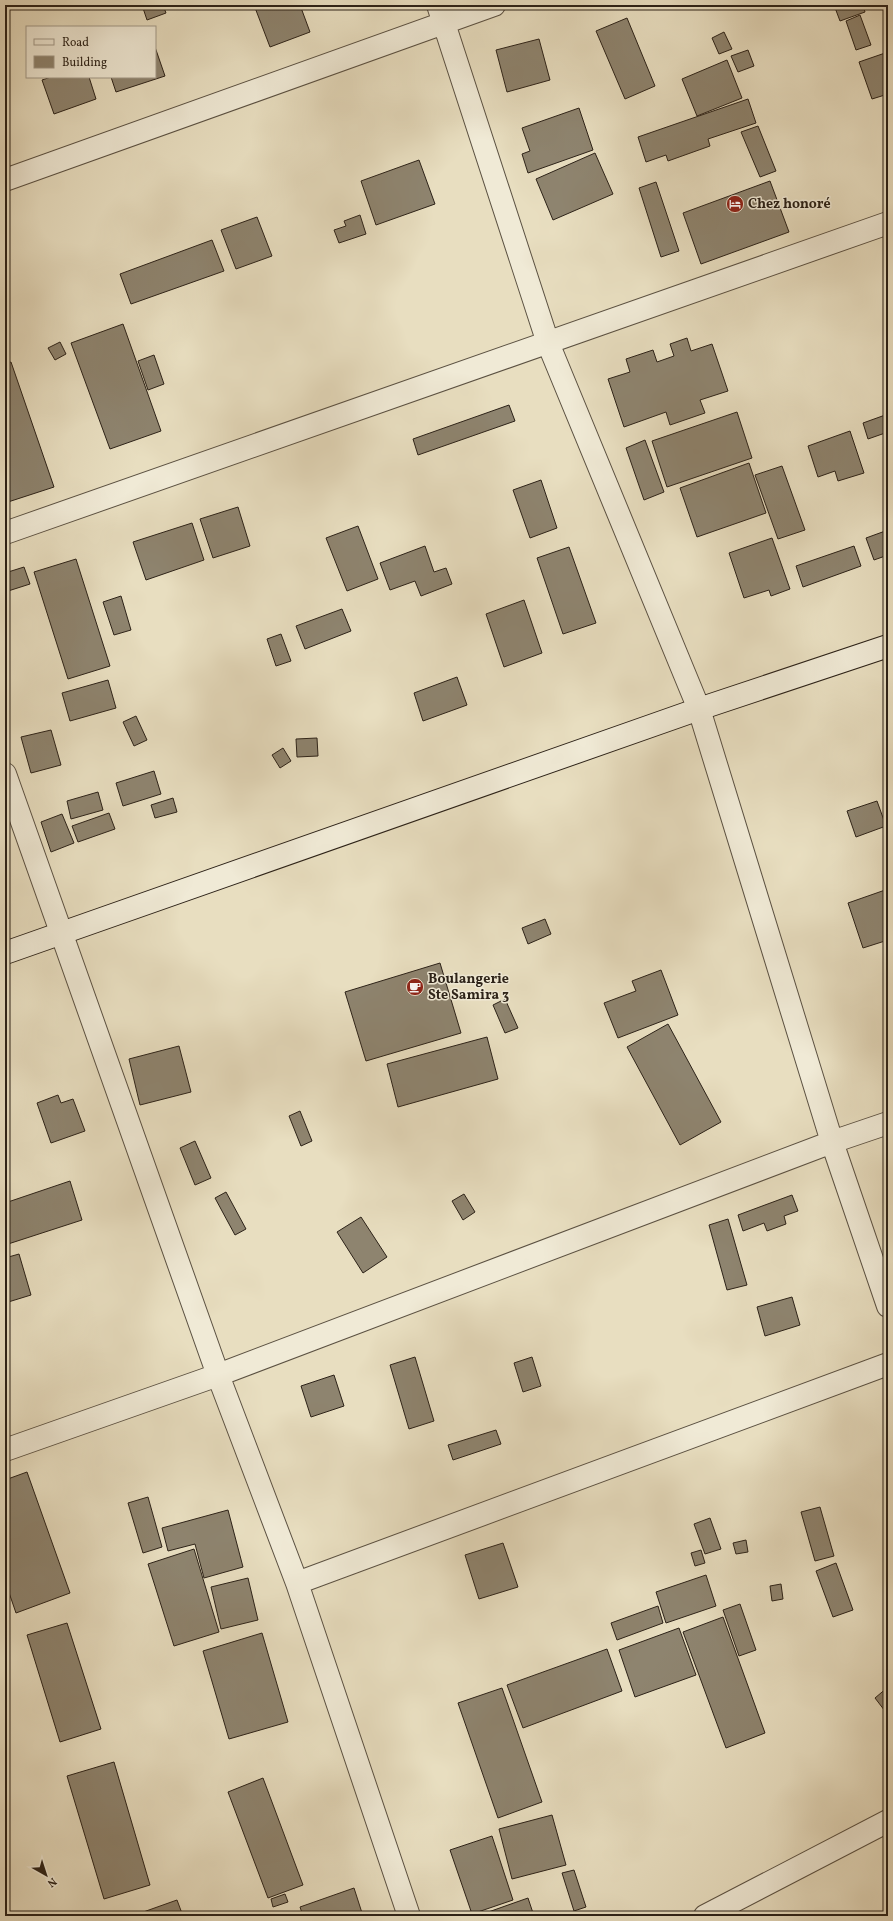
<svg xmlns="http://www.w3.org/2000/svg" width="893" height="1921" viewBox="0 0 893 1921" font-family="Vollkorn,serif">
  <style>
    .building { fill: #8e846f; stroke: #2c2218 }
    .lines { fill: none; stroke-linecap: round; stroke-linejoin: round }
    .street-casing { stroke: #5b5142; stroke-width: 24 }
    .secondary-casing { stroke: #2c2218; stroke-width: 24 }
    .street { stroke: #f0ead6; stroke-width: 22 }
    .secondary { stroke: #f0ead6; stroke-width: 22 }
    .labels { text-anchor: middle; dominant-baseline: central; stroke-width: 3; stroke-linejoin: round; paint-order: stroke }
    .poi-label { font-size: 14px; font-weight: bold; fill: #2c2218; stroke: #f0ead6; text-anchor: start }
  </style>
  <rect width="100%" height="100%" fill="#e8dec0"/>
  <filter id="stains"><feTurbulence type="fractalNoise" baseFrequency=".005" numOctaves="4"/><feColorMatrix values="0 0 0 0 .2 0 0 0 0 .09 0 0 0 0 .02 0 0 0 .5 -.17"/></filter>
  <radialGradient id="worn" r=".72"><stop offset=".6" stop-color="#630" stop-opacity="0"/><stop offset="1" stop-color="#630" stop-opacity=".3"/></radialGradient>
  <!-- building -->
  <path class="building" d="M142,5H163L166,13L147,20Z
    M254,5H300L310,32L270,47Z
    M834,5H863L865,12L840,21Z
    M860,15L871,45L856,50L846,21Z
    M627,18L655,86L625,99L596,31Z
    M724,32L732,49L719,54L712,38Z
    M539,39L550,80L507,92L496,50Z
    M155,47L165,76L116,92L111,77H155Z
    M748,50L754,66L738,72L731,56Z
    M888,52V94L872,99L859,62Z
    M727,60L742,98L697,116L682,79Z
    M51,77H89L96,99L54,114L42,80Z
    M748,99L756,123L708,139L710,146L668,161L666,155L646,162L638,137Z
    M579,108L593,150L528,173L522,154L530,151L522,128Z
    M758,126L776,171L760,177L741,132Z
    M595,153L613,194L553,220L536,179Z
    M419,160L435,204L376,225L361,181Z
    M770,181L789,232L701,264L683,213Z
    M656,182L679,251L661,257L639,188Z
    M360,215L366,234L339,243L334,230L346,226L344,221Z
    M257,217L272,256L236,269L221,230Z
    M212,240L224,271L131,304L120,274Z
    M123,324L161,431L110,449L71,343Z
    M687,338L691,351L712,344L728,391L700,400L705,413L670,425L666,412L624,427L608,379L630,372L626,359L653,350L657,362L674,356L670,344Z
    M60,342L66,354L55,360L48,348Z
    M154,355L164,384L148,390L138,361Z
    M11,362L54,487L8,502L5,493V364Z
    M509,405L515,421L418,455L413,439Z
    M737,412L752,458L667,487L652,441Z
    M888,414V432L868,439L863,423Z
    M850,431L864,473L838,481L835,471L818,477L808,446Z
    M645,440L664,492L644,500L626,448Z
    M749,463L766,513L697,537L680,488Z
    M782,466L805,530L778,539L755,475Z
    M541,480L557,528L530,538L513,490Z
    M238,507L250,546L213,558L200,519Z
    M192,523L204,560L146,580L133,542Z
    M358,526L378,579L347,591L326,538Z
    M888,530V555L874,560L866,538Z
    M772,538L790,589L771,596L769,590L744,598L729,553Z
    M425,546L434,572L446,568L452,584L421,596L415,581L390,590L380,563Z
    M854,546L861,566L803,587L796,566Z
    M569,547L596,623L563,634L537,558Z
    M76,559L110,666L68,679L34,572Z
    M24,567L30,584L5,592V573Z
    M121,596L131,630L114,635L103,602Z
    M524,600L542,653L504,667L486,614Z
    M342,609L351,631L305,649L296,626Z
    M281,634L291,661L276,666L267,639Z
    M457,677L467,705L423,721L414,693Z
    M108,680L116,708L70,721L62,693Z
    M136,716L147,740L134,746L123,722Z
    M51,730L61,765L31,773L21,737Z
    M317,738L318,756L297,757L296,739Z
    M283,748L291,761L280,768L272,755Z
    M154,771L161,794L123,806L116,783Z
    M98,792L103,810L71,819L67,801Z
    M173,798L177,812L155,818L151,805Z
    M877,801L886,826L856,837L847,811Z
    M109,813L115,829L78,842L72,826Z
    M62,814L74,843L51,852L41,822Z
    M888,889V940L863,948L848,903Z
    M545,919L551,934L528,944L522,928Z
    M440,963L461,1033L366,1061L345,992Z
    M661,970L678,1015L618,1038L604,1003L636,991L632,981Z
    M505,999L518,1028L505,1033L493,1005Z
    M668,1024L721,1122L680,1145L627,1047Z
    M487,1037L498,1079L398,1107L387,1064Z
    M179,1046L191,1092L140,1105L129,1059Z
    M58,1095L61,1103L73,1099L85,1131L51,1143L37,1103Z
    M300,1111L312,1141L301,1146L289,1116Z
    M195,1141L211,1178L195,1185L180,1148Z
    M70,1181L82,1220L5,1245V1203Z
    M226,1192L246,1229L235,1235L215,1198Z
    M464,1194L475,1212L463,1220L452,1201Z
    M792,1195L798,1211L784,1216L786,1224L767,1231L764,1223L743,1231L738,1215Z
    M361,1217L387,1257L363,1273L337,1232Z
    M728,1219L747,1285L727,1290L709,1225Z
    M19,1254L31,1295L5,1303V1258Z
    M792,1297L800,1325L765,1336L757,1307Z
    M415,1357L434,1421L409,1429L390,1365Z
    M532,1357L541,1386L523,1392L514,1363Z
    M334,1375L344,1406L311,1417L301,1386Z
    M496,1430L501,1444L453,1460L448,1445Z
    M27,1472L70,1593L16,1613L5,1581V1480Z
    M148,1497L162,1547L143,1553L128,1503Z
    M820,1507L834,1556L815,1561L801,1512Z
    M228,1510L243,1567L204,1578L195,1544L168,1551L162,1528Z
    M710,1518L721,1549L705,1554L694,1524Z
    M746,1540L748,1552L736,1554L733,1543Z
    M503,1543L518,1587L479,1599L465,1555Z
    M194,1549L219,1632L174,1646L148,1564Z
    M701,1550L705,1563L695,1566L691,1553Z
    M836,1563L853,1610L833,1617L816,1571Z
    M706,1575L716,1606L666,1623L656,1592Z
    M248,1578L258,1620L221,1629L211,1587Z
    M781,1584L783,1599L772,1601L770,1586Z
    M740,1604L756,1650L739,1656L723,1610Z
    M658,1606L663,1623L617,1640L611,1623Z
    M723,1617L765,1733L726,1748L683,1632Z
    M67,1623L101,1729L60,1742L27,1635Z
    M679,1628L696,1675L635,1697L619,1650Z
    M262,1633L288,1722L229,1739L203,1651Z
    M607,1649L622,1691L523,1728L507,1685Z
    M888,1687V1715L875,1698Z
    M502,1688L542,1802L498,1818L458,1703Z
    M114,1762L150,1885L104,1899L67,1776Z
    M263,1778L303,1885L268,1898L228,1792Z
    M552,1815L566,1865L512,1879L499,1829Z
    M492,1836L513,1900L472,1914L450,1850Z
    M574,1870L586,1907L574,1911L562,1873Z
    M354,1888L363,1916H303L300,1907Z
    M285,1894L288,1902L273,1907L271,1899Z
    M528,1898L534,1916H477Z
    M177,1900L183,1916H132Z"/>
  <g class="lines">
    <defs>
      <path id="street" d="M438,5L548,343L699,709L832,1142L888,1306
        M5,180L494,5
        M5,533L888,223
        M5,774L218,1375L297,1583L409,1916
        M5,1450L218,1375L832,1142L888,1123
        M297,1583L888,1364
        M705,1916L888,1821"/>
      <path id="secondary" d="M5,953L699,709L888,646"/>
    </defs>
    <!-- street casing -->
    <use href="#street" class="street-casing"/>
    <!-- secondary casing -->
    <use href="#secondary" class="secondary-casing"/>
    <!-- street -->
    <use href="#street" class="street"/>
    <!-- secondary -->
    <use href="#secondary" class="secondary"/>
  </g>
  <!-- icons -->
  <defs>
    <symbol id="hotel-disc" viewBox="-11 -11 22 22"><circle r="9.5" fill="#8f2418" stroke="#f0ead6"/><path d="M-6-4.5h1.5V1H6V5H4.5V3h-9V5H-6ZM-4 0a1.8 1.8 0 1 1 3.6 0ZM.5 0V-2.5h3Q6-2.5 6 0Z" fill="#fff"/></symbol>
    <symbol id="cafe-disc" viewBox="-11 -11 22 22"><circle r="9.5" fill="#8f2418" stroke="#f0ead6"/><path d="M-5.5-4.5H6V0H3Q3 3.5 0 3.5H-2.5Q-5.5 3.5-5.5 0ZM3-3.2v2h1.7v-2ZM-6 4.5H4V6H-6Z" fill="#fff"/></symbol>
  </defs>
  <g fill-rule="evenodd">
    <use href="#hotel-disc" x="725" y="194" width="20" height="20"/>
    <use href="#cafe-disc" x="405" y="977" width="20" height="20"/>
  </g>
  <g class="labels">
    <!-- poi labels -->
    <g class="poi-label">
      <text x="748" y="204">Chez honoré</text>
      <text x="428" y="979">Boulangerie<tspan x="428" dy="16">Ste Samira 3</tspan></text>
    </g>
  </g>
  <!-- margin -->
  <rect width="893" height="1921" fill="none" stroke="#e8dec0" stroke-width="20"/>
  <rect x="6" y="6" width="881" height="1909" fill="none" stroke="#2c2218" stroke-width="2"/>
  <rect x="10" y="10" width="873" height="1901" fill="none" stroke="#2c2218"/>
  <!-- legend -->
  <rect x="26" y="26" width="130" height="52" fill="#f0ead6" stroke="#a29a8a"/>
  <rect x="34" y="39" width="20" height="6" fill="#f0ead6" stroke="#a29a8a"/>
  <text x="62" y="46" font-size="12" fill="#2c2218">Road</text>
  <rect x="34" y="56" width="20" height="12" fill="#8e846f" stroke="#a29a8a"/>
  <text x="62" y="66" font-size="12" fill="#2c2218">Building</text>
  <!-- north arrow -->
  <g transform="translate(46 1875) rotate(141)" stroke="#f0ead6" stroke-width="3" paint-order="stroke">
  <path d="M0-3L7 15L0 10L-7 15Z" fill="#2c2218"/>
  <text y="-6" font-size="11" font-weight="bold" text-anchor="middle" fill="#2c2218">N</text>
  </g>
  <rect width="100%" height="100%" filter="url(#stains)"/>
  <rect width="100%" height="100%" fill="url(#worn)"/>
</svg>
